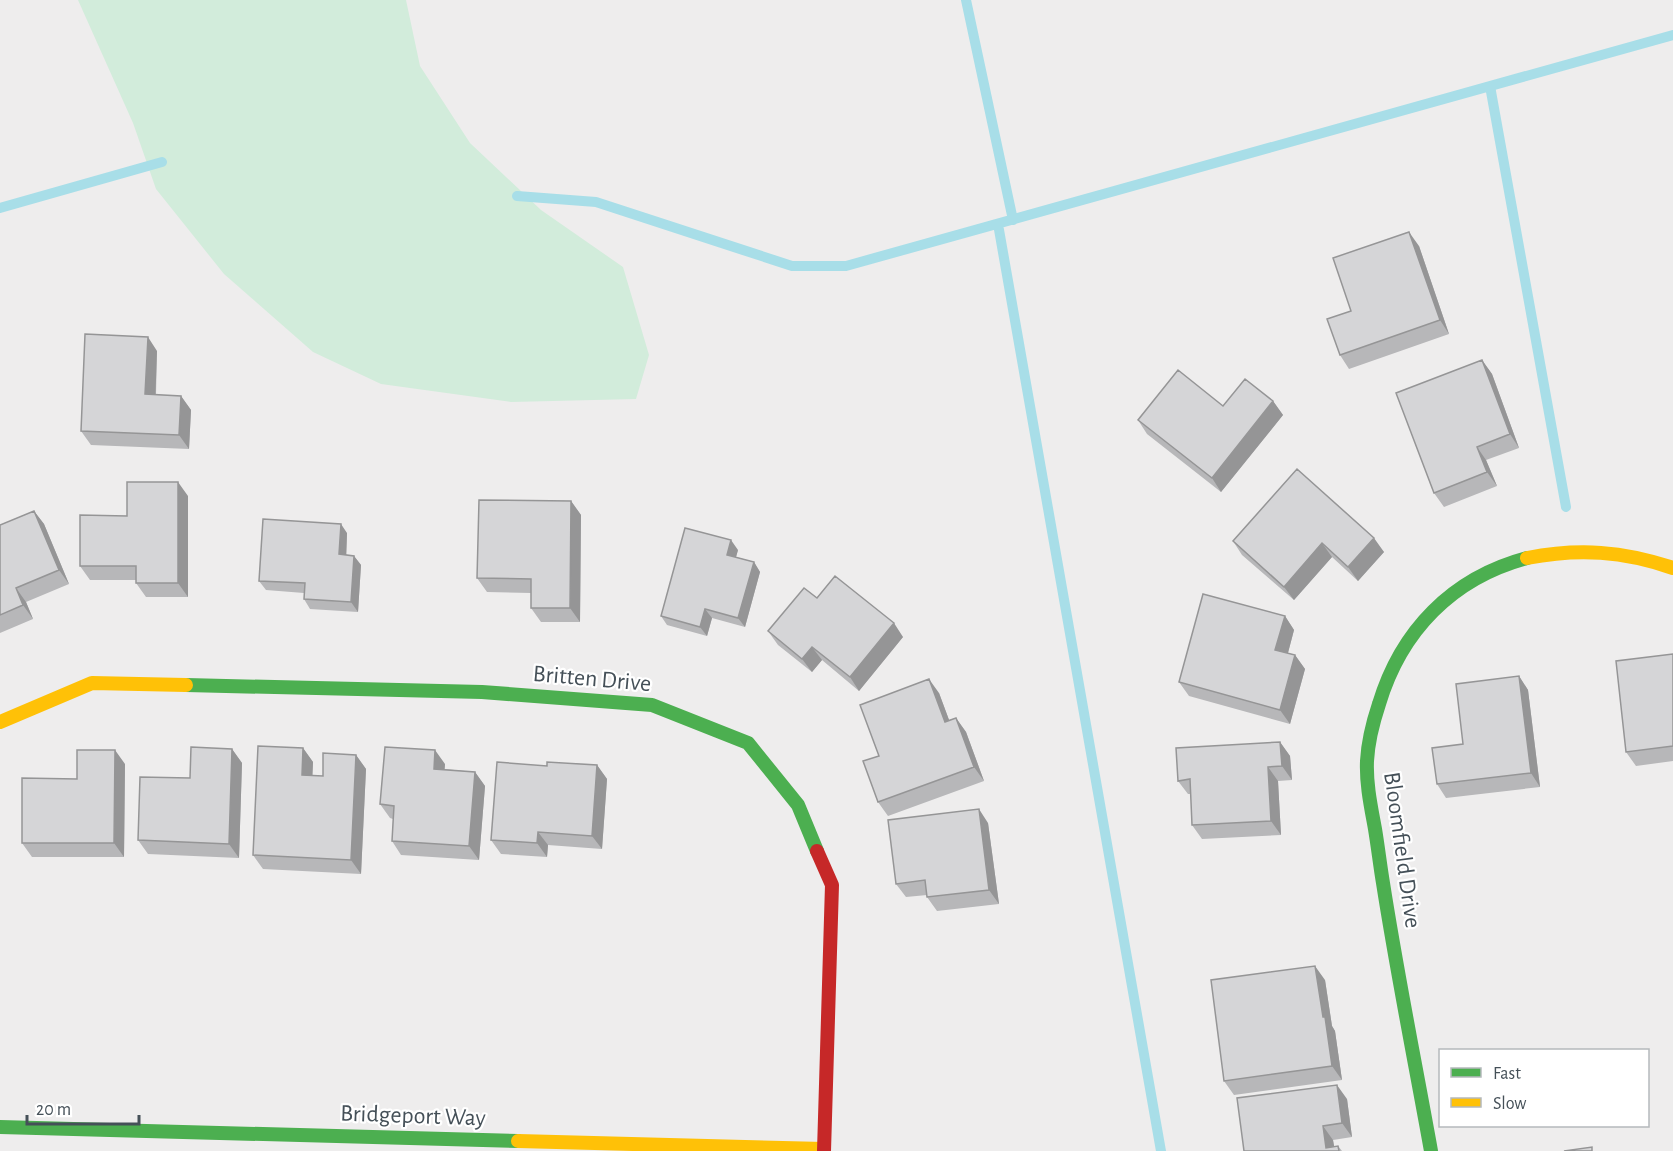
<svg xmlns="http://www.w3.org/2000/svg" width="1673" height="1151" viewBox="0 0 1673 1151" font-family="'Alegreya Sans',sans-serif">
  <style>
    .green { fill: #d2ecdb }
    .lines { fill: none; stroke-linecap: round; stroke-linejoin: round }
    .stream { stroke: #a8dee8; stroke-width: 10 }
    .fast { stroke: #4caf50; stroke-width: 14 }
    .slow { stroke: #ffc107; stroke-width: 14 }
    .jam { stroke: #c62828; stroke-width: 14 }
    .wall { fill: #b7b7b9 }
    .shaded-wall { fill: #959596 }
    .building { fill: #d5d5d7; stroke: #959596; stroke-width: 1.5 }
    .labels { text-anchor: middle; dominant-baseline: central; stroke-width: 4.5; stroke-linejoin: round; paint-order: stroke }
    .street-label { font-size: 24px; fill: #455058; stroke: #fff }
  </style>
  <rect width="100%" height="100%" fill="#eeeded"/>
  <!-- green -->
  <path class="green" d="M78,0H406L420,66L470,143L541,210L623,267L649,355L636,399L511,402L381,384L313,352L224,274L156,189L133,123Z"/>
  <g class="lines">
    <!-- stream -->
    <path class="stream" d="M966,0L1013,220
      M1490,86L1566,507
      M517,196L596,202L792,266H846L1673,35
      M0,208L162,162
      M998,224L1161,1151"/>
    <!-- fast -->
    <path class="fast" d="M186,685L482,692L652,705L748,743L798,805L817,851
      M0,1127L518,1141
      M1431,1151C1415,1062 1397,973 1383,883C1380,865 1378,847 1375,829C1371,807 1366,784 1367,761C1368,742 1373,722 1379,704C1401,631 1452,578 1527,558"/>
    <!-- slow -->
    <path class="slow" d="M1527,558C1579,548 1623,551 1673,568
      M0,722L92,683L186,685
      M518,1141L824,1149"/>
    <!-- jam -->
    <path class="jam" d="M817,851L832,885L824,1151"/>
  </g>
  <!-- wall -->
  <path class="wall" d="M1419,246L1449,334L1349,369L1340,355L1351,311Z
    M157,351L156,395L181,396L191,410L189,449L91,445L81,431Z
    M1482,360L1492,374L1519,448L1486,460L1497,486L1444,507L1434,493Z
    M1273,401L1283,415L1221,492L1147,434L1138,420L1223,406Z
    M1297,469L1384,552L1358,581L1332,557L1294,600L1242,555L1233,541Z
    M188,496V597H146L136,583V580H90L80,566L127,516Z
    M571,501L581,515L580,622H541L531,608V593L487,592L477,578Z
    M34,511L44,524L69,584L26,602L33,619L0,633V525Z
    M347,533L346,555L354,556L361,565L358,612L310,609L304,599V593L266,590L259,581Z
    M738,550L736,557L754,562L760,572L745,627L712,618L707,636L667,625L661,616Z
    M817,598L903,637L859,691L822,660L812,672L778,645L768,631Z
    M1285,616L1294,630L1288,653L1295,655L1305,669L1290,724L1189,696L1179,682Z
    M1673,654V761L1636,766L1626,752Z
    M1519,676L1528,690L1540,787L1446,798L1437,784L1463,744Z
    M939,693L949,720L956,718L966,732L984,781L888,816L878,802L879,756Z
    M1280,742L1290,756L1292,780L1278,781L1281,835L1202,839L1192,825L1191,794H1188L1178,781Z
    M303,748L313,762L312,776H323L356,755L366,769L361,874L263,869L253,855Z
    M232,749L242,763L239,858L148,854L138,840L190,778Z
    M125,764L124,857H32L22,843L77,779Z
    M445,764L444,769L475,772L485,786L479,860L401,855L392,841L393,819L390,818L380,804Z
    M597,765L607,779L602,849L548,845L547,857L501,854L491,840Z
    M988,823L999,904L937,911L927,897V895L906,897L896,884Z
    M1325,980L1332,1026L1335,1031L1342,1080L1234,1095L1224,1081Z
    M1347,1099L1352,1137L1333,1140L1334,1147L1338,1146L1342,1151H1244Z"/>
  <!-- shaded-wall -->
  <path class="shaded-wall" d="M1409,232L1419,246L1449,334L1440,320Z
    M148,337L157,351L155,408L145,394Z
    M1482,360L1492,374L1519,448L1510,434Z
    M181,396L191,410L189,449L179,435Z
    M1273,401L1283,415L1221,492L1212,478Z
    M1477,447L1486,460L1497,486L1487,472Z
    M178,482L188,496V597L178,583Z
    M571,501L581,515L580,622L570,608Z
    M34,511L44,524L69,584L59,570Z
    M341,524L347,533L346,564L339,554Z
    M1374,538L1384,552L1358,581L1348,567Z
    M731,540L738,550L734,564L727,555Z
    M1322,543L1332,557L1294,600L1284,587Z
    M354,556L361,565L358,612L351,602Z
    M754,562L760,572L745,627L738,618Z
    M16,588L26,602L33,619L23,605Z
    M705,609L712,618L707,636L700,627Z
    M1285,616L1294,630L1285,664L1275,650Z
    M894,623L903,637L859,691L850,677Z
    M812,647L822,660L812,672L802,659Z
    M1295,655L1305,669L1290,724L1280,710Z
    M1519,676L1528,690L1540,787L1531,773Z
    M929,679L939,693L955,736L945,722Z
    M956,718L966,732L984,781L974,767Z
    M1280,742L1290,756L1292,780L1282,766Z
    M303,748L313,762L312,789L302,775Z
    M232,749L242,763L239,858L229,844Z
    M115,750L125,764L124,857L114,843Z
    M435,750L445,764L444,782L434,769Z
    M356,755L366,769L361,874L351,860Z
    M597,765L607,779L602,849L592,836Z
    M1268,767L1278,781L1281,835L1271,821Z
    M475,772L485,786L479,860L469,846Z
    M979,809L988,823L999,904L989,890Z
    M538,832L548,845L547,857L537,843Z
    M1315,966L1325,980L1332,1026L1335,1031L1342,1080L1332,1066L1323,1017Z
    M1337,1085L1347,1099L1352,1137L1342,1123Z
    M1323,1126L1333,1140L1335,1151L1326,1148Z"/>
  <!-- building -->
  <path class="building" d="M1409,232L1440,320L1340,355L1327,319L1351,311L1333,258Z
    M85,334L148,337L145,394L181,396L179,435L81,431Z
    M1482,360L1510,434L1477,447L1487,472L1434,493L1396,393Z
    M1178,370L1223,406L1245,379L1273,401L1212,478L1138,420Z
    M1297,469L1374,538L1348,567L1322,543L1284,587L1233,541Z
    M127,482H178V583H136V566H80V515L127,516Z
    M479,500L571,501L570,608H531V579L477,578Z
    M34,511L59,570L16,588L23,605L0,615V525Z
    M263,519L341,524L339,554L354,556L351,602L304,599L305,583L259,581Z
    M685,528L731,540L727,555L754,562L738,618L705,609L700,627L661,616Z
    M835,576L894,623L850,677L812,647L802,659L768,631L804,588L817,598Z
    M1203,594L1285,616L1275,650L1295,655L1280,710L1179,682Z
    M1673,654V746L1626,752L1616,661Z
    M1519,676L1531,773L1437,784L1432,748L1463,744L1456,684Z
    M929,679L945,722L956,718L974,767L878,802L863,761L879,756L860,705Z
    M1280,742L1282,766L1268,767L1271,821L1192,825L1190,779L1178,781L1176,748Z
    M258,746L303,748L302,775L323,776V753L356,755L351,860L253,855Z
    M191,747L232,749L229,844L138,840L140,777L190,778Z
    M385,747L435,750L434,769L475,772L469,846L392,841L394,806L380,804Z
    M77,750H115L114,843H22V778L77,779Z
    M497,762L547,766V762L597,765L592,836L538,832L537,843L491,840Z
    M979,809L989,890L927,897L925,880L896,884L888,820Z
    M1315,966L1323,1017H1325L1332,1066L1224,1081L1211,980Z
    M1337,1085L1342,1123L1323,1126L1326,1148L1338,1146L1339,1151H1244L1237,1098Z
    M1592,1147V1151H1564Z"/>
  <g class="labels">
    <!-- street labels -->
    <g class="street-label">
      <text transform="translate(592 679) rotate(5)">Britten Drive</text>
      <text transform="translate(1402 850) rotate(82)">Bloomfield Drive</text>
      <text transform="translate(413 1116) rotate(2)">Bridgeport Way</text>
    </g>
  </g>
  <!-- legend -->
  <rect x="1439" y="1049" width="210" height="78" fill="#ffffff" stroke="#b5b9bc" stroke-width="1.5"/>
  <rect x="1451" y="1068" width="30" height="9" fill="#4caf50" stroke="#b5b9bc" stroke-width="1.5"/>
  <text x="1493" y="1079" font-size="18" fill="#455058">Fast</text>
  <rect x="1451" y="1098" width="30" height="9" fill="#ffc107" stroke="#b5b9bc" stroke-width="1.5"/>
  <text x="1493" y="1109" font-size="18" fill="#455058">Slow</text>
  <!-- scale -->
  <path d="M27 1115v9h112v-9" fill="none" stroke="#455058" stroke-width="3"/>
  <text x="36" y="1115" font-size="18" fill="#455058" stroke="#ffffff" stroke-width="4.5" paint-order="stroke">20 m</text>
</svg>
